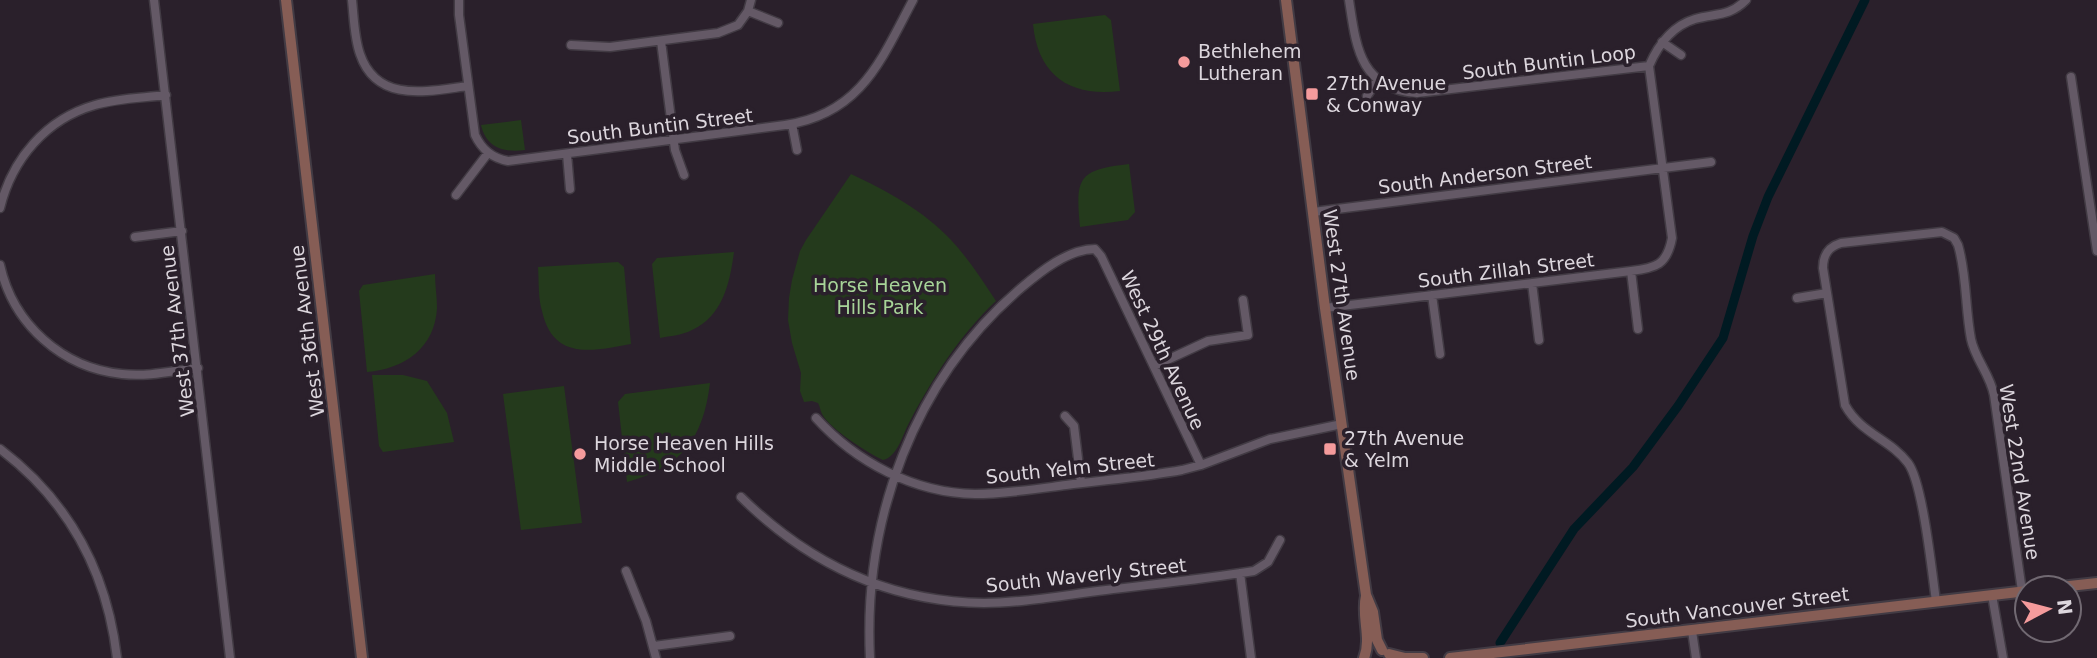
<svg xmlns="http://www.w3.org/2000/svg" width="2097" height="658" viewBox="0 0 2097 658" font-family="'DejaVu Sans',sans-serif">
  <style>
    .green { fill: #243a1c }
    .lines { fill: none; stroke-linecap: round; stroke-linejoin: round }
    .canal { stroke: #001a22; stroke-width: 9 }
    .street-casing { stroke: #423b44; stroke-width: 11 }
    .secondary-casing { stroke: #423b44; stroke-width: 14 }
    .street { stroke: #645966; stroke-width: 8 }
    .secondary { stroke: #865d55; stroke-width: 10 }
    .poi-dot { fill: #f59b9c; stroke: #2a202b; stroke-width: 2.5 }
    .labels { text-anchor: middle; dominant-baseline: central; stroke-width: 7; stroke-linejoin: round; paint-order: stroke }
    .poi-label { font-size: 19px; fill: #dcd6dd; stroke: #2a202b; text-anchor: start }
    .street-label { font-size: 19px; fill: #dcd6dd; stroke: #2a202b }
    .park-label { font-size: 19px; fill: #a7d498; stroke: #2a202b }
  </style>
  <rect width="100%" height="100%" fill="#2a202b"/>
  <!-- green -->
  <path class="green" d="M1105,15L1111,20L1120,91C1070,97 1038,76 1033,24Z
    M521,120L525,150C505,153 486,148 481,125Z
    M1129,164L1135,212L1128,220L1080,227C1075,176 1079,170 1129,164Z
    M851,174C887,191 923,210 951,240C968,258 982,280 996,301C959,336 934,376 910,421C903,433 898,457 883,460C868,453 830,429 822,414C820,410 820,406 818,403L812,401L804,402L800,391L801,373L792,343L788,320L789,298L792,280L800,251L806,240Z
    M734,252C730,282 723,316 692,330C683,335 670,336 660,338L652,264L657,258Z
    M618,262L624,267L631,344C593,351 553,361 542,311C538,298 539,281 538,267Z
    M435,274C435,285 437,297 437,308C435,348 404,369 367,372L359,291L363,285Z
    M372,375H403L427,381L447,413L454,442L383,452L379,446Z
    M710,383C703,439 682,467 627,482L618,402L625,394Z
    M564,386L582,523L521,530L503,394Z"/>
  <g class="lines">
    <!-- canal -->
    <path class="canal" d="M1500,643L1574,529L1633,467L1678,406L1723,338L1753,236L1768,197L1865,0"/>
    <defs>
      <path id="street" d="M154,0L230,658
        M352,0C354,18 354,37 360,54C377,104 428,91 468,86
        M459,0V15L475,135C482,150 492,158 508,161L785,125C861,114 881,60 913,0
        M1349,0C1356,45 1359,89 1417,93L1649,66C1658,45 1672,26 1695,19C1716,13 1729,17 1746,0
        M748,11L778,23
        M661,41L675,150L684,175
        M1662,42L1681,55
        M571,45L610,47L718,33L738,25L748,11L751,0
        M2071,77L2097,251
        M1367,96L1378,79
        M792,124L797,150
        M567,154L570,189
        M456,195L488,153
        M0,208C12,159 46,119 95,105C118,98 142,98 166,95
        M1313,212L1711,162
        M135,237L182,231
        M0,265C13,324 62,368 122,374C147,377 173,371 198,368
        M1631,271L1638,329
        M1532,283L1539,340
        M1432,295L1440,354
        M1797,298L1827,293
        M1325,308L1631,271C1656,268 1667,265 1672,238L1649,66
        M1154,366L1208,341L1248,335L1243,300
        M1065,416L1074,426L1081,483
        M816,418C856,462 914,493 975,494C1005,494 1036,489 1066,485C1104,480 1144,477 1182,470L1201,465L1270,439L1342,424
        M0,449C70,502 107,572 117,658
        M741,497C808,563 889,602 984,603C1024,603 1065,595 1106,590C1155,584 1205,579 1254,571L1268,562L1280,540
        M626,571L646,621L656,658
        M1240,573L1251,658
        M1992,595L2003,658
        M1936,601C1932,573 1923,483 1908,463C1890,439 1861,434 1845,405L1823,268C1823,255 1828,247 1841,243L1942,232L1954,238L1958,245C1967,275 1965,308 1971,339C1975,359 1990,374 1994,395L2022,591
        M1692,631L1696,658
        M654,646L730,636
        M870,658C863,519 914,379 1021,288C1040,272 1068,249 1095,249L1101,256L1201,465"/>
      <path id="secondary" d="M286,0L362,658
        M1286,0L1325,308L1366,595L1373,612L1377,640L1382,650
        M2051,588L2097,583
        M1389,654L1405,658H1423
        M1364,658C1372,638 1361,616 1366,596
        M1450,658L2027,591"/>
    </defs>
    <!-- street casing -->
    <use href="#street" class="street-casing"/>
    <!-- secondary casing -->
    <use href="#secondary" class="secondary-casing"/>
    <!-- street -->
    <use href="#street" class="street"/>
    <!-- secondary -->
    <use href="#secondary" class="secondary"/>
  </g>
  <!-- markers -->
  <g class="poi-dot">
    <circle cx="1184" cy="62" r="7"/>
    <rect x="1305" y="87" width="14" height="14" rx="3.5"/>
    <rect x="1323" y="442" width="14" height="14" rx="3.5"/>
    <circle cx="580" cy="454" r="7"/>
  </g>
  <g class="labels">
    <!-- poi labels -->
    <g class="poi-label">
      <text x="1198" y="51">Bethlehem<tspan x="1198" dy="22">Lutheran</tspan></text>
      <text x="1326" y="83">27th Avenue<tspan x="1326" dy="22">&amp; Conway</tspan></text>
      <text x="1344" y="438">27th Avenue<tspan x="1344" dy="22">&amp; Yelm</tspan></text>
      <text x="594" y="443">Horse Heaven Hills<tspan x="594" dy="22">Middle School</tspan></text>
    </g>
    <!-- street labels -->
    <g class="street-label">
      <text transform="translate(1549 62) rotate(-7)">South Buntin Loop</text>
      <text transform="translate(660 126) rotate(-7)">South Buntin Street</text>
      <text transform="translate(1485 174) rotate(-7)">South Anderson Street</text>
      <text transform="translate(1506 270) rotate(-7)">South Zillah Street</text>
      <text transform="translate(1342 295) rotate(82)">West 27th Avenue</text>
      <text transform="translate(177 331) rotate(-97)">West 37th Avenue</text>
      <text transform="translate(307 331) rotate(-97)">West 36th Avenue</text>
      <text transform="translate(1163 350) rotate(65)">West 29th Avenue</text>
      <text transform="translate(1070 468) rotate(-6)">South Yelm Street</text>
      <text transform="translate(2020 472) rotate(81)">West 22nd Avenue</text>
      <text transform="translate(1086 575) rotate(-6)">South Waverly Street</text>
      <text transform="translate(1737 607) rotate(-7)">South Vancouver Street</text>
    </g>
    <!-- park labels -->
    <g class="park-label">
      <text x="880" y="285">Horse Heaven<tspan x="880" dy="22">Hills Park</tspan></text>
    </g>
  </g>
  <!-- north arrow -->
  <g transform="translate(2048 609) rotate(83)"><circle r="33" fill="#2a202b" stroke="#716972" stroke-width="2"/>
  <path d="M0-5L12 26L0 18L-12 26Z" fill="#f59b9c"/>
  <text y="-10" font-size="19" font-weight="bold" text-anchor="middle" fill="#dcd6dd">N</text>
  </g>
</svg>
